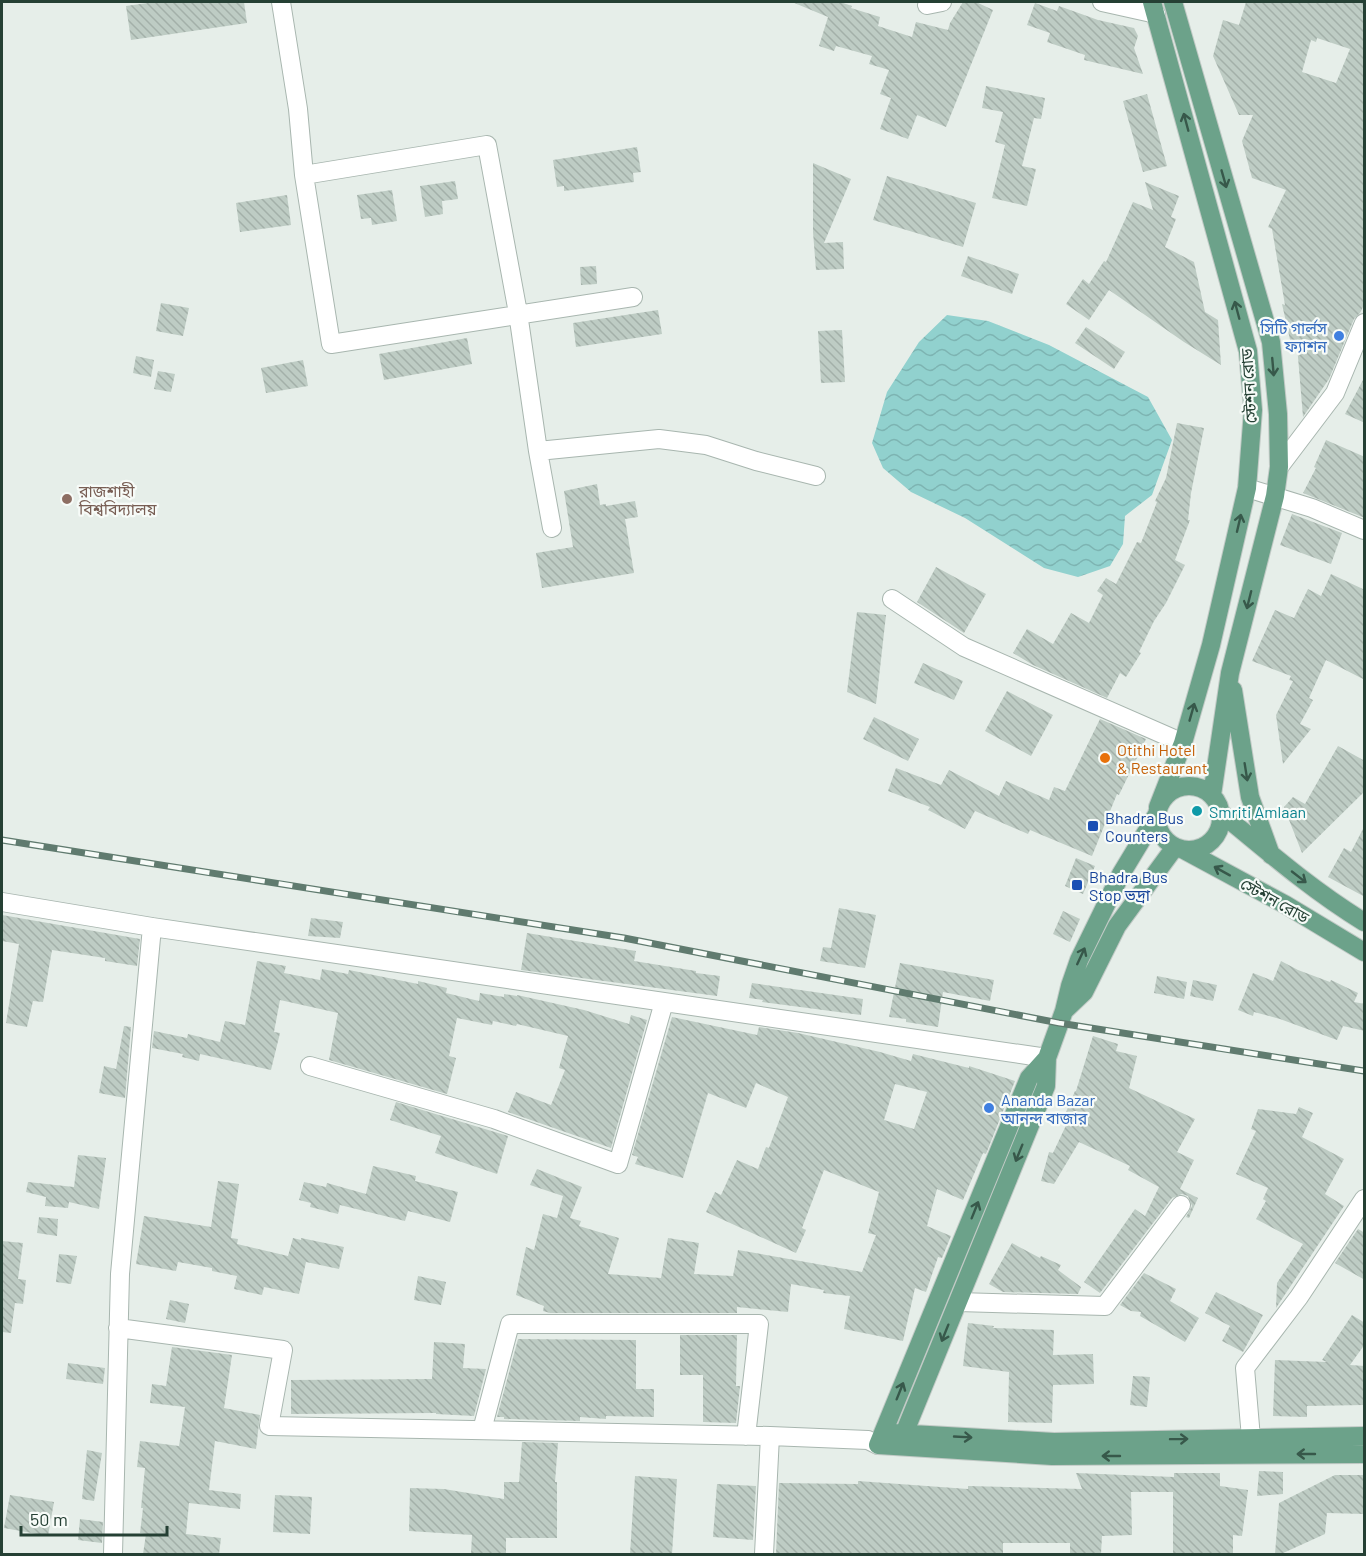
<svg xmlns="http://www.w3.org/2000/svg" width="1366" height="1556" viewBox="0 0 1366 1556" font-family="Barlow,'Noto Sans Bengali',sans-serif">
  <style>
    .water { fill: url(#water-waves) }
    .building { fill: url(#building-back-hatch); fill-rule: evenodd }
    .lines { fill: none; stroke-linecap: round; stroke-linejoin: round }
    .minor-casing { stroke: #a8b6af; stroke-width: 20 }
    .major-casing { stroke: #c2cac6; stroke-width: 20 }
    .minor { stroke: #fff; stroke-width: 18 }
    .major { stroke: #6ca28a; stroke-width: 18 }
    .rail-casing { stroke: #607b6f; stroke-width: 7 }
    .rail { stroke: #f7fbf8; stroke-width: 4.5; stroke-dasharray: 14; stroke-linecap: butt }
    .oneway { stroke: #37584a }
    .shop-dot { fill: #3f7fe0; stroke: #f7fbf8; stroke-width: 2 }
    .education-dot { fill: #8d6e63; stroke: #f7fbf8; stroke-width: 2 }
    .food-dot { fill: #e8710a; stroke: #f7fbf8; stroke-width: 2 }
    .culture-dot { fill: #0f9aa8; stroke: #f7fbf8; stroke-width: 2 }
    .transit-dot { fill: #1a4fb4; stroke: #f7fbf8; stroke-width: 2 }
    .labels { text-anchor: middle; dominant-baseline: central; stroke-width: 4.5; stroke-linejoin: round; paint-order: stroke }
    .shop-label { font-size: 16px; fill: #366cbe; stroke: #f7fbf8; text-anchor: end }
    .street-label { font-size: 16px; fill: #254034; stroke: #f7fbf8 }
    .education-label { font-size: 16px; fill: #785e54; stroke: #f7fbf8; text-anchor: start }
    .food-label { font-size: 16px; fill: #c56008; stroke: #f7fbf8; text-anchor: start }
    .culture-label { font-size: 16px; fill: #0d838f; stroke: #f7fbf8; text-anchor: start }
    .transit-label { font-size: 16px; fill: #164399; stroke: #f7fbf8; text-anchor: start }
  </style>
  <defs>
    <pattern id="water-waves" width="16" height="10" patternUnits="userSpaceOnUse" patternTransform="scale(1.5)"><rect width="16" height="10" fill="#91d1ce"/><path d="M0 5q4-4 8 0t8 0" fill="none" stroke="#7db4b2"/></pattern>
    <pattern id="building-back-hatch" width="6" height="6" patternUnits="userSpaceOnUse" patternTransform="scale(1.5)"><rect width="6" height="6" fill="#beccc4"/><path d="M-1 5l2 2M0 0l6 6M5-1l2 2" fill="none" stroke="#a3b0a9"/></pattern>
  </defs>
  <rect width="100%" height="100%" fill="#e6eee9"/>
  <!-- water -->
  <path class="water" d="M947,315L988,321L1049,345L1148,397L1172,440L1152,495L1125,516L1123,544L1110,566L1078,577L1044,568L965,518L911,492L883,468L872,443L887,392L919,342Z"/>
  <!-- building -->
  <path class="building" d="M155,2H244L247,23L131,40L126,6Z
    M792,2H840L852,6L851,8L880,17L878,26L912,37L916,22L948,30L950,23L963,2H976L993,10L946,127L917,115L908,139L880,129L891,98L880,94L889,70L869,64L872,56L836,46L834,51L819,46L828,17Z
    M1246,2H1365V303L1360,313L1354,319L1329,379L1303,417L1297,345L1291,344L1282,304L1285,305L1272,229L1268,227L1286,190L1252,178L1242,141L1253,115H1239L1213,56L1223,20L1239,25ZM1317,38L1350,49L1336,83L1302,72L1311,40L1316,42Z
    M1035,3L1057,11L1059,6L1098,20L1134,28L1138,36L1134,48L1143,74L1084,60L1085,55L1047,42L1050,33L1027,25Z
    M986,86L1045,98L1041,119L1034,118L1022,166L1036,169L1027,206L992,198L1005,145L995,142L1003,112L982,108Z
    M1147,94L1167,166L1143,172L1123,101Z
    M637,147L641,172L633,173L634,182L564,191V186L557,187L553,160Z
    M813,163L851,179L824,243L843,242L844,269L816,270L813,232Z
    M887,176L976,203L963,247L873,220Z
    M455,181L458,199L442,201L443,214L425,217L420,186Z
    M1145,182L1179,196L1171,217L1176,219L1165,247L1194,262L1205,312L1218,320L1221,365L1184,342L1109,290L1089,320L1066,304L1083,279L1089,284L1104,261L1106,262L1133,202L1153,210Z
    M392,190L397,221L372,225L371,218L361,219L357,195Z
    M287,195L291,225L240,232L236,203Z
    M968,256L1019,274L1012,294L961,276Z
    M596,266L597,284L581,285L580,267Z
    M161,303L189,308L183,336L156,331Z
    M658,310L662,334L576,347L573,323Z
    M1086,327L1125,352L1114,369L1075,343Z
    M842,330L845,382L821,383L818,331Z
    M467,338L472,364L384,380L379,354Z
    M136,356L154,360L151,377L133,373Z
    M303,360L308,386L266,393L261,368Z
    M158,371L175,374L171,392L154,389Z
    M1365,376V423L1345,414Z
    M1177,423L1204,428L1191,493L1188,520H1190L1175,560L1185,565L1166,603L1154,621L1139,652L1141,653L1126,677L1120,673L1107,698L1033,665L1013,653L1027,629L1053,644L1071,613L1089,623L1103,595L1097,591L1106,578L1116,584L1137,542L1141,543L1157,502L1155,501L1166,478Z
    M1326,440L1365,457V518L1303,493L1316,468L1314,467Z
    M597,484L600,505L606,504V506L635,501L638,517L625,519L634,573L542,588L536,553L573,547L564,491Z
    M1292,514L1342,533L1331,564L1280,545Z
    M936,567L986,594L964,633L917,602Z
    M1331,574L1365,590V680L1326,660L1309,698L1313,700L1300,724L1311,729L1283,764L1276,715L1293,681L1289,680L1291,676L1252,661L1275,610L1294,618L1308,589L1321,596Z
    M857,612L886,615L876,704L847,692Z
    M923,663L963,681L954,700L914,683Z
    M1007,691L1053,715L1031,756L985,731Z
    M874,717L919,739L908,761L863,739Z
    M1100,719L1146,739L1119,795L1117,794L1092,856L1030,830L1028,834L975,811L965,829L928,810L930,807L888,791L896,768L941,785L949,770L999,796L1006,781L1049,800L1054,787L1065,791Z
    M1338,746L1365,761V791L1302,853L1284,807L1293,797L1305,804Z
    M1365,825V897L1328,877L1344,848L1351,852Z
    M1076,858L1095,866L1083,894L1065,886Z
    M839,908L876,915L865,968L820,961L823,947L831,948Z
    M1063,911L1080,919L1070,942L1053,934Z
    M2,915L140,939L137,966L105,961V958L52,950L43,1002L33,1001L27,1027L6,1023L19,944L2,941Z
    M311,918L343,922L340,938L308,936Z
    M527,933L636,951L634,961L696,971V973L720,976L717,996L521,970Z
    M257,961L286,966L284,973L320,980L322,969L348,974L349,970L418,984V981L447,988L446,993L479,1001L480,993L504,997V994L517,996V995L584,1010L629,1024L631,1015L647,1020L611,1148L508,1112L516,1092L551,1105L565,1070L559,1068L568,1036L517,1024L516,1026L493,1021L492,1025L457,1018L449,1056L456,1058L447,1094L329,1060L338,1013L280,1000L274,1032L280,1033L271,1070L200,1054L199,1061L182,1057L183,1054L152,1048L154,1031L187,1038L188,1034L220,1042L225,1021L245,1025Z
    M1281,961L1298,970L1330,982L1331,980L1358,993L1354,1002L1365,1004V1031L1343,1026L1337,1040L1280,1019L1254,1012L1253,1016L1238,1010L1253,973L1273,981Z
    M900,963L994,980L990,1001L943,992L938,1027L906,1022V1019L889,1017Z
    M1157,976L1187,982L1184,999L1154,993Z
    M1193,980L1217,985L1213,1001L1190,996Z
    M752,983L863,999L861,1015L762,1002L763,1000L749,998Z
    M672,1017L757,1035L759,1027L798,1033L880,1052L911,1061L913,1054L969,1068V1066L1015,1081L986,1154L983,1153L963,1200L937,1189L927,1226L951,1236L942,1258L938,1257L926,1292L915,1288L903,1341L844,1329L850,1296L823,1293L824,1290L791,1284L788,1312L737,1307V1313H550L543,1311L544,1306L516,1295L526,1247L534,1250L543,1214L557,1218L563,1196L530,1185L537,1169L582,1187L570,1218L581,1221L579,1226L619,1238L608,1274L661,1278L668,1238L699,1243L694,1274L733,1276L738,1250L862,1272L876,1235L868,1233L879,1192L824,1170L802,1228L806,1230L796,1253L706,1212L715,1192L721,1195L737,1160L758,1169L766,1147L769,1148L788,1097L756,1083L746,1108L708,1093L683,1178L635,1164L638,1157L632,1155ZM895,1084L927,1092L914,1129L884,1120Z
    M124,1026L131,1027L125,1098L99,1093L104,1066L116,1069Z
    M1093,1036L1118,1044L1116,1051L1137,1056L1129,1088L1195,1119L1177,1152L1194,1160L1180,1189L1198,1198L1189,1218L1186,1217L1192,1206L1188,1196L1182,1194L1172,1198L1100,1293L1084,1282L1135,1209L1145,1216L1159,1187L1128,1170L1130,1166L1079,1142L1054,1184L1041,1181L1049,1152L1053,1153L1069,1119L1064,1117L1075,1091H1076Z
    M396,1102L508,1136L497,1174L435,1153L441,1136L390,1120Z
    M1299,1107L1313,1113L1302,1137L1344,1159L1325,1194L1344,1206L1276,1308L1277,1283L1303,1244L1256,1219L1266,1201L1263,1199L1268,1188L1236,1174L1256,1131L1251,1129L1258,1109L1296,1114Z
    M78,1155L106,1158L99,1209L69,1202L68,1208L45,1206L46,1197L26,1192L28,1182L74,1187Z
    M373,1166L416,1176L415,1181L458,1192L450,1222L408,1211L405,1221L340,1205L338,1214L310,1207L311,1203L299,1200L304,1182L326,1187L327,1183L366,1194Z
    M218,1181L239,1184L231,1238L238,1239L237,1244L288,1256L293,1238L301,1240V1238L344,1247L339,1269L306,1262L299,1294L264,1287L262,1295L234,1289L237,1276L212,1271V1268L178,1262L176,1271L136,1264L144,1216L211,1227Z
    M39,1217L58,1219L57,1236L37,1233Z
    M1358,1229L1365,1233V1280L1335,1263Z
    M2,1241L23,1243L18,1279L26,1280L23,1304L15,1303L11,1333L2,1332Z
    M1012,1243L1040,1258L1041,1256L1061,1265L1058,1270L1081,1287L1078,1294L1003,1292L989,1284Z
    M59,1254L77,1256L71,1284L56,1282Z
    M1144,1273L1176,1289L1170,1301L1199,1318L1185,1342L1140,1316L1141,1312L1131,1311L1120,1305Z
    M418,1276L446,1282L441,1305L414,1300Z
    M1216,1292L1263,1315L1243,1352L1222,1341L1230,1326L1205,1313Z
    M170,1300L189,1304L185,1323L166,1319Z
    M1352,1315L1365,1323V1344L1350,1365L1365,1366V1405L1307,1406V1417L1273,1416L1275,1360L1327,1362L1322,1360Z
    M968,1323L994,1326L993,1328L1054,1330L1053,1355L1093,1354L1094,1384L1053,1385L1052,1423L1008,1422L1009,1372L963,1366Z
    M680,1335H737L736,1386H740L736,1423L703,1422V1375H680Z
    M518,1339L636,1340V1389H654V1417L606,1416V1419L580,1417V1421L504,1419V1417H497Z
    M434,1342L465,1344L463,1368L486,1369L474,1416L436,1414V1413L291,1414V1380L432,1379Z
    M172,1347L232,1355L224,1408L260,1415L256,1449L215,1441L209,1490L241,1494L240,1509L189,1503L186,1534L221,1538L219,1554H143L146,1534L140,1533L143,1508H141L145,1468L137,1467L140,1441L179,1446L185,1407L150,1403L152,1384L166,1386Z
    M68,1363L105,1368L103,1384L66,1379Z
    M1133,1376L1150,1377L1147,1407L1130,1405Z
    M522,1442L558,1443L555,1482H557V1538H506V1554H471L472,1535L409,1531L410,1488L444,1489L504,1499V1482H519Z
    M87,1450L102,1453L94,1501L82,1499Z
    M1259,1471L1283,1472V1494L1257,1496Z
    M1076,1473L1174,1477V1473H1220V1486L1248,1490L1242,1536L1233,1535V1554H1173V1492H1131L1132,1535L1102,1536L1101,1554H1070V1543H1003V1554H776L779,1483L858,1484V1481L968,1489V1486L1082,1489Z
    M1335,1475H1365V1514L1327,1513L1325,1534L1281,1554H1275L1279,1503Z
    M635,1476L677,1479L672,1554H630Z
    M717,1484L756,1486L753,1540L713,1537Z
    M10,1495L54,1502L48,1536L4,1528Z
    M275,1495L312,1497L310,1534L273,1532Z
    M80,1519L103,1522L102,1543L78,1540Z"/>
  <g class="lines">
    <defs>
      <path id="minor" d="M281,2L298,109L304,175
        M1102,2L1156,14
        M927,5L942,2
        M633,297L331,344L304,175L487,145L518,313L538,451L659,439L706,445L756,461L816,476
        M538,451L552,528
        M1279,467L1335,393L1364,323
        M1247,488L1312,508L1364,530
        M892,599L964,647L1183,743
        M2,902L152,927L1047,1058
        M310,1066L494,1119L618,1164L664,1002
        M958,1302L1105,1306L1181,1205
        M118,1328L283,1350L269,1426L770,1436
        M482,1430L510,1324H759L746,1436
        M1251,1438L1245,1368L1299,1297L1364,1199
        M113,1554L120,1274L152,927
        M764,1554L770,1436L868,1440L878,1445"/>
      <path id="major" d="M1152,2L1248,351L1253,410L1247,488L1211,645L1183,743L1158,807
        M1173,2L1271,342L1278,414L1279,467L1275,496L1230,673L1212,795
        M1233,690L1250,797L1271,855
        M1157 818a32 32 0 1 1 64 0a32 32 0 1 1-64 0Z
        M1221,813C1267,851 1313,891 1364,922
        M1184,850L1286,905L1364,952
        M1064,1011L1084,992L1117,926L1175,847
        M1047,1058L1029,1078L878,1445L1052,1456L1364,1454
        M894,1433L1054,1442L1364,1436
        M899,1446L1046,1086L1047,1058L1064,1011L1070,986L1079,960L1121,874L1156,816"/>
    </defs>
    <!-- minor casing -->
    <use href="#minor" class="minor-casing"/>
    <!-- major casing -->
    <use href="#major" class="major-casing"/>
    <!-- minor -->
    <use href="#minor" class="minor"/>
    <!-- major -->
    <use href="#major" class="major"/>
    <defs>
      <path id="rail" d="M2,840L624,938L1059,1023L1364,1071"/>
    </defs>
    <!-- rail casing -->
    <use href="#rail" class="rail-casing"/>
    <!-- rail -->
    <use href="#rail" class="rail"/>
  </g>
  <!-- one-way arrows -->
  <defs><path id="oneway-shaft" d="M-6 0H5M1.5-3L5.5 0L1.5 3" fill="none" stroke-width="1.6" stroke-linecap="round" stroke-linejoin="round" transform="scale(1.5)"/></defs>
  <g class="oneway">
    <use href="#oneway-shaft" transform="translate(1186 122) rotate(-105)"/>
    <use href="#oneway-shaft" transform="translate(1224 179) rotate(74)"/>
    <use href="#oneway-shaft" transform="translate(1237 310) rotate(-105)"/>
    <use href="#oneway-shaft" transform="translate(1273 367) rotate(85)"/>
    <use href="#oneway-shaft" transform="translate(1239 523) rotate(-77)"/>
    <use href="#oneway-shaft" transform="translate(1249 600) rotate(104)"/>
    <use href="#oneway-shaft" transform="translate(1192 712) rotate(-74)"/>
    <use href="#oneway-shaft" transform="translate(1246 772) rotate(81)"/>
    <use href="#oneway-shaft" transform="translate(1222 871) rotate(-151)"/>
    <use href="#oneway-shaft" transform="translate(1299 877) rotate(38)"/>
    <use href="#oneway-shaft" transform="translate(1081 956) rotate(-65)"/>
    <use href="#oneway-shaft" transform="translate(1019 1153) rotate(112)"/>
    <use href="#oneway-shaft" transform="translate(975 1210) rotate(-68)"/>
    <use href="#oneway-shaft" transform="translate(945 1333) rotate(112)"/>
    <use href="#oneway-shaft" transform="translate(900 1391) rotate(-68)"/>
    <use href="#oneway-shaft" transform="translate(963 1437) rotate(3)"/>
    <use href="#oneway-shaft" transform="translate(1179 1439) rotate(-1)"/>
    <use href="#oneway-shaft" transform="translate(1306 1454) rotate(180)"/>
    <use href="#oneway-shaft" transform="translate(1111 1456) rotate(180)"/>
  </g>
  <!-- markers -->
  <g class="shop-dot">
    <circle cx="1339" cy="336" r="6"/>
    <circle cx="989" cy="1108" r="6"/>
  </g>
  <circle class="education-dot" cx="67" cy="499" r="6"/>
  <circle class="food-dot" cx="1105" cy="758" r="6"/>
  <circle class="culture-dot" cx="1197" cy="811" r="6"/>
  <g class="transit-dot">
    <rect x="1087" y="820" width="12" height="12" rx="3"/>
    <rect x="1071" y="879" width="12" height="12" rx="3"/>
  </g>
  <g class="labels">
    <!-- shop labels -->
    <g class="shop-label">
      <text x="1327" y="327">সিটি গার্লস<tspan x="1327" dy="18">ফ্যাশন</tspan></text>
      <text x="1001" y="1099" text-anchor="start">Ananda Bazar<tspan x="1001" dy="18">আনন্দ বাজার</tspan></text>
    </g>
    <!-- street labels -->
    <g class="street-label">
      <text transform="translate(1248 386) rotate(-94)">স্টেশন রোড</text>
      <text transform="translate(1275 900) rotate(29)">স্টেশন রোড</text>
    </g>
    <!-- education labels -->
    <g class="education-label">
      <text x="79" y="490">রাজশাহী<tspan x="79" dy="18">বিশ্ববিদ্যালয়</tspan></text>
    </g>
    <!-- food labels -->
    <g class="food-label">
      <text x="1117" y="749">Otithi Hotel<tspan x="1117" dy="18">&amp; Restaurant</tspan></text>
    </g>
    <!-- culture labels -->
    <g class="culture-label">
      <text x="1209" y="811">Smriti Amlaan</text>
    </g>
    <!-- transit labels -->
    <g class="transit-label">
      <text x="1105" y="817">Bhadra Bus<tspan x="1105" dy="18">Counters</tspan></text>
      <text x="1089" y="876">Bhadra Bus<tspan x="1089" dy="18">Stop ভদ্রা</tspan></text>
    </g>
  </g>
  <!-- border -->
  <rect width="1366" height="1556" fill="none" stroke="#254034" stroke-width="6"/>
  <!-- scale -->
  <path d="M21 1526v9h146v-9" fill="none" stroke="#254034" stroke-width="3"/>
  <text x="30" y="1526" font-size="18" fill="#254034" stroke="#f7fbf8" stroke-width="4.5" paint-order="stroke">50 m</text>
</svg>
